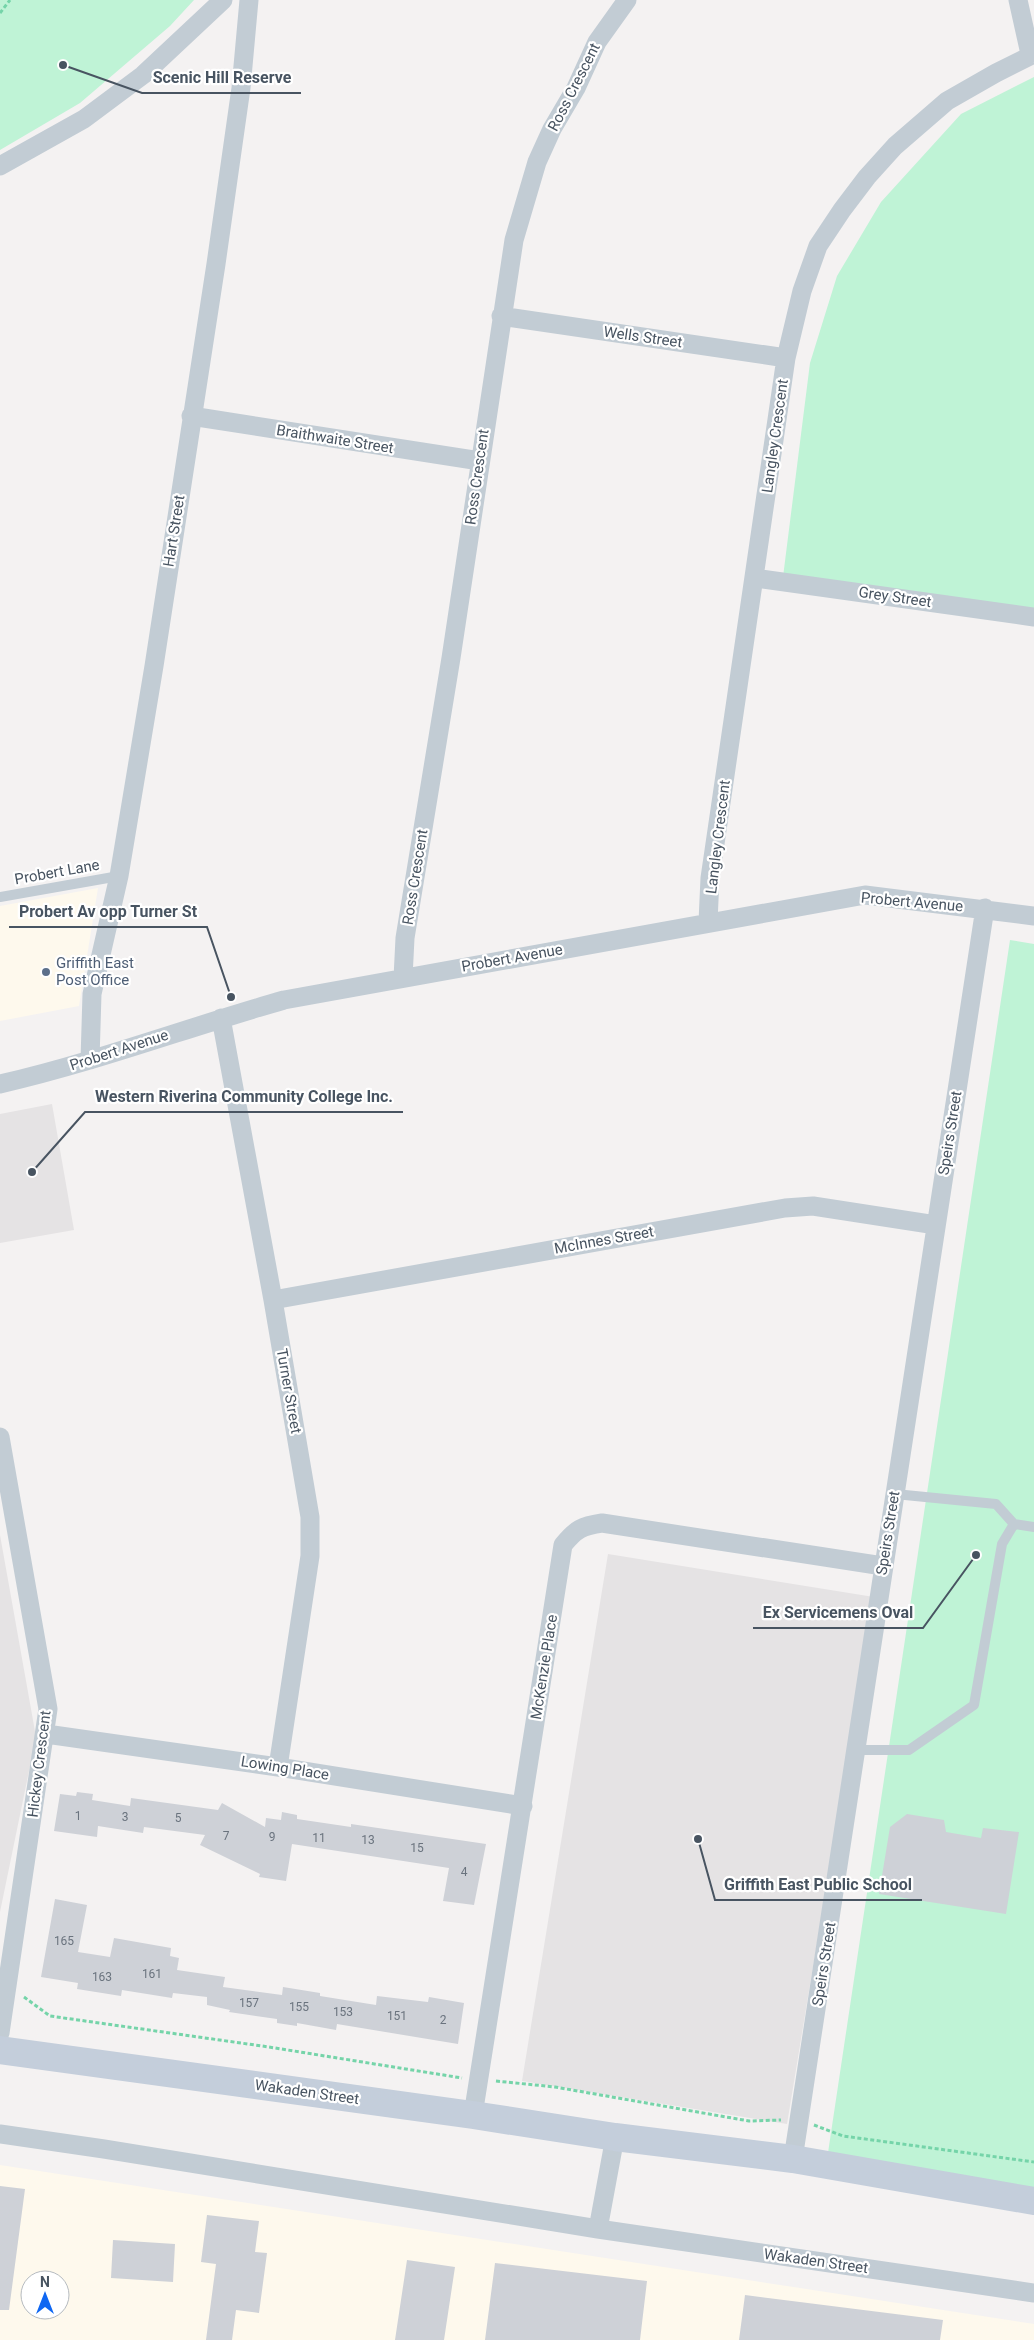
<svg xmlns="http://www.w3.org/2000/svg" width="1034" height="2340" viewBox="0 0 1034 2340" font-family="Roboto,sans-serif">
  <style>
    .commercial { fill: #fef9ed; fill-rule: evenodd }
    .education { fill: #e5e3e4 }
    .green { fill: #bff3d6 }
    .building { fill: #ced1d7 }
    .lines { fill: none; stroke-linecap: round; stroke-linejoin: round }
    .path { stroke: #75d4a9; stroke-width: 3; stroke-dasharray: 4 2.5; stroke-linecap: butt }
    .service { stroke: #c2ccd4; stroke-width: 10 }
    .minor { stroke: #c2ccd4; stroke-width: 19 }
    .secondary { stroke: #c4cedb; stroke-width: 28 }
    .service-dot { fill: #5c6f8a; stroke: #fff; stroke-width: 2 }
    .labels { text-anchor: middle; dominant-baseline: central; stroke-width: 4.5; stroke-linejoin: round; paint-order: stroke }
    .number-label { font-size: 12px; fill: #6a737e }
    .street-label { font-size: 15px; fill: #485461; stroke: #fff }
    .service-label { font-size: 15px; fill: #4e5e75; stroke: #fff; text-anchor: start }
    .leader { fill: none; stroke: #485461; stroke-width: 2 }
    .callout-dot { fill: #485461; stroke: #fff; stroke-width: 2 }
    .callout-label { font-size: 16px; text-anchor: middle; font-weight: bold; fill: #485461; stroke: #fff; stroke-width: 4.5; stroke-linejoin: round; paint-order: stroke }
  </style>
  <rect width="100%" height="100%" fill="#f4f2f2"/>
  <!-- commercial -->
  <path class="commercial" d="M98,888L79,1006L0,1021V906Z
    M0,2165L1034,2324V2340H0ZM30,2280H60V2310H30Z"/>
  <!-- education -->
  <path class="education" d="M52,1104L74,1230L0,1243V1114Z
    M0,1535L36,1737L0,1912Z
    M608,1554L874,1597L787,2124L522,2081Z"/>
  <!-- green -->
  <path class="green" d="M0,0H194L170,26L80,103L0,150Z
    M1034,77V617L783,577L810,363L837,276L881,202L961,114Z
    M1010,940L1034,944V2201L826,2166Z"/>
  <!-- building -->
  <path class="building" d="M77,1792L93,1794L92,1800L130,1806L131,1798L218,1810L222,1803L265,1827L266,1818L281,1820L282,1812L297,1815V1819L351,1827V1824L486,1844L474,1905L443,1901L449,1868L292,1844L286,1881L259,1877L260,1874L200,1845L205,1835L144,1827L143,1833L98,1826L97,1837L54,1831L60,1794L76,1796Z
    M907,1814L944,1820L946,1832L981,1838L983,1828L1019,1832L1006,1914L879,1894L890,1827Z
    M55,1899L87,1905L78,1952L110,1957L114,1938L171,1948L170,1956L179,1958L177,1970L225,1977L223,1987L282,1995L283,1987L320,1993V1996L376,2005L377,1996L428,2002L429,1997L464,2003L458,2044L337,2024L336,2030L297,2023V2026L277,2023V2019L229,2012L230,2010L207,2005V1997L173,1993L172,1998L122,1990L121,1996L77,1989L78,1983L41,1977Z
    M0,2186L25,2189L9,2310H0Z
    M207,2215L259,2221L255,2252L267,2253L259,2313L236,2310L232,2340H206L216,2264L201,2262Z
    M113,2240L175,2244L173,2282L111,2278Z
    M407,2260L455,2267L444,2340H395Z
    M495,2263L647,2281L640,2340H485Z
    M745,2295L943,2320L940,2340H739Z"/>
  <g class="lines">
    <!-- path -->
    <path class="path" d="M0,13L10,0
      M24,1997L50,2016L269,2047L462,2078
      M496,2081L555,2087L749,2121L781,2120
      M814,2125L843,2136L1034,2162"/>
    <!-- service -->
    <path class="service" d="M0,897L119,876
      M895,1494L996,1504L1014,1524L1034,1527
      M856,1750H909L974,1705L1002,1544L1014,1524"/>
    <!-- minor -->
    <path class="minor" d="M1018,0L1030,54
      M0,166L84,119L143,75L223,0
      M501,316L786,358
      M191,416L480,461
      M755,578L1034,617
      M708,922L710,878L786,358L802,291L818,246L842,210L867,177L895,146L947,101L996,73L1034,54
      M403,978L405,938L451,658L514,240L537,162L552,129L576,88L597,42L627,0
      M221,1018L273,1300L310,1517V1556L278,1767
      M90,1060L92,994L119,876L154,666L216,264L241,88L249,0
      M0,1084C96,1062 189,1027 284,1000L865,895L1034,916
      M273,1300L785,1208L813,1206L936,1225
      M0,1437L48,1709L0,2033
      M46,1734L278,1767L523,1806
      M473,2115L563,1545C576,1529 582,1526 602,1523L883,1566
      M0,2134L104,2149L598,2229L1034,2293
      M793,2159L985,908
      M598,2229L615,2137"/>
    <!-- secondary -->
    <path class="secondary" d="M0,2050L473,2115L615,2137L793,2159L1034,2201"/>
  </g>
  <!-- markers -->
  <circle class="service-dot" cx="46" cy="972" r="5"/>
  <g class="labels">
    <!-- number labels -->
    <g class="number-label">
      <text x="78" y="1816">1</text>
      <text x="125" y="1817">3</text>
      <text x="178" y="1818">5</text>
      <text x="226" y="1836">7</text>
      <text x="272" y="1837">9</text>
      <text x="319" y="1838">11</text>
      <text x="368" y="1840">13</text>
      <text x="417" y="1848">15</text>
      <text x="464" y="1872">4</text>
      <text x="64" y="1941">165</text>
      <text x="152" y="1974">161</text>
      <text x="102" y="1977">163</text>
      <text x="249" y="2003">157</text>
      <text x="299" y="2007">155</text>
      <text x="343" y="2012">153</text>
      <text x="397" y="2016">151</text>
      <text x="443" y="2020">2</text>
    </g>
    <!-- street labels -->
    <g class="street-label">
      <text transform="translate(574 87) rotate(-63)">Ross Crescent</text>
      <text transform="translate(643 337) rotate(8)">Wells Street</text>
      <text transform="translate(775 436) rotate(-82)">Langley Crescent</text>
      <text transform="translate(335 439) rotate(9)">Braithwaite Street</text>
      <text transform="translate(477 477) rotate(-82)">Ross Crescent</text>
      <text transform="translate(174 531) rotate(-81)">Hart Street</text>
      <text transform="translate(895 597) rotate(8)">Grey Street</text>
      <text transform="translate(718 837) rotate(-83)">Langley Crescent</text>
      <text transform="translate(57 872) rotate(-10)">Probert Lane</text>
      <text transform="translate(415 877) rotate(-81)">Ross Crescent</text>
      <text transform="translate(912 902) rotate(5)">Probert Avenue</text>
      <text transform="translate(512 958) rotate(-10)">Probert Avenue</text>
      <text transform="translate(119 1050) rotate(-18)">Probert Avenue</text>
      <text transform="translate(950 1133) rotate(-81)">Speirs Street</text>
      <text transform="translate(604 1240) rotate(-10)">McInnes Street</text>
      <text transform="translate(289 1391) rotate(80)">Turner Street</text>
      <text transform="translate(888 1533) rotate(-81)">Speirs Street</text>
      <text transform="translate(544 1667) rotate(-81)">McKenzie Place</text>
      <text transform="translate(39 1764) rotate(-83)">Hickey Crescent</text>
      <text transform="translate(285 1768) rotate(9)">Lowing Place</text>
      <text transform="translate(824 1964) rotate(-81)">Speirs Street</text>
      <text transform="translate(307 2092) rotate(8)">Wakaden Street</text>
      <text transform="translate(816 2261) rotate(8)">Wakaden Street</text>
    </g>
    <!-- service labels -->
    <g class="service-label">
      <text x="56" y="963">Griffith East<tspan x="56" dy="17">Post Office</tspan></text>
    </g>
  </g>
  <!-- callouts -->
  <path class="leader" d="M63 65L142 93H301M231 997L207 927H9M32 1172L85 1112H403M976 1555L923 1628H753M698 1839L715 1900H922"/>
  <g class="callout-dot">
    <circle cx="63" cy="65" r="5"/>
    <circle cx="231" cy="997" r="5"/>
    <circle cx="32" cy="1172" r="5"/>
    <circle cx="976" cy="1555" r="5"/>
    <circle cx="698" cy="1839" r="5"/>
  </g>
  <g class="callout-label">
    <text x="222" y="83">Scenic Hill Reserve</text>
    <text x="108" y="917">Probert Av opp Turner St</text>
    <text x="244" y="1102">Western Riverina Community College Inc.</text>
    <text x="838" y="1618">Ex Servicemens Oval</text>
    <text x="818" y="1890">Griffith East Public School</text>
  </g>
  <!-- north arrow -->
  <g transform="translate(45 2295)"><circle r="24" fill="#ffffff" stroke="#b6bbc0"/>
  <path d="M0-4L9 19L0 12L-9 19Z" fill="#0f67f2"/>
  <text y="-8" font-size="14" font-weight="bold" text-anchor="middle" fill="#485461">N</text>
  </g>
</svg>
